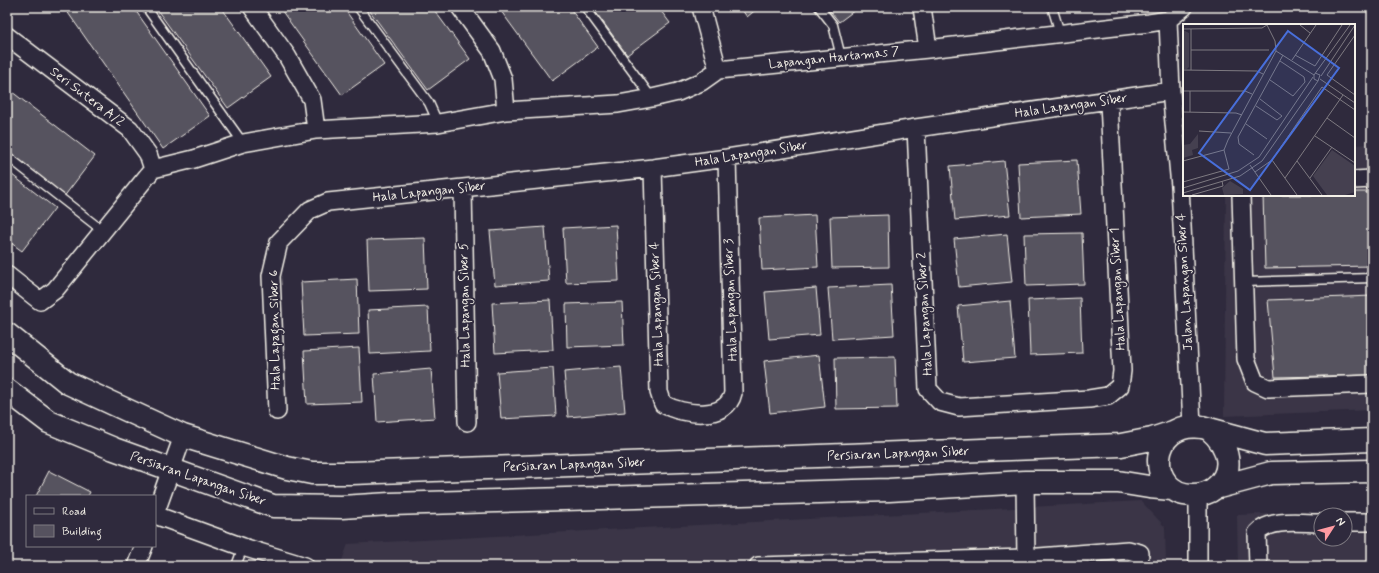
<svg xmlns="http://www.w3.org/2000/svg" width="1379" height="573" viewBox="0 0 1379 573" font-family="Mynerve,sans-serif">
  <style>
    .built { fill: #3b3647; fill-rule: evenodd }
    .building { fill: #56525f; stroke: #f4f1e8 }
    .lines { fill: none; stroke-linecap: round; stroke-linejoin: round }
    .service-casing { stroke: #f4f1e8; stroke-width: 11 }
    .minor-casing { stroke: #f4f1e8; stroke-width: 20 }
    .secondary-casing { stroke: #f4f1e8; stroke-width: 25 }
    .service { stroke: #2f2a3d; stroke-width: 8 }
    .minor { stroke: #2f2a3d; stroke-width: 17 }
    .secondary { stroke: #2f2a3d; stroke-width: 22 }
    .labels { text-anchor: middle; dominant-baseline: central; stroke-width: 3.5; stroke-linejoin: round; paint-order: stroke }
    .street-label { font-size: 13px; fill: #f4f1e8; stroke: #2f2a3d }
    .inset-road { fill: none; stroke: #7e7a81; stroke-width: 1 }
    .view { fill: #486fdb; fill-opacity: 0.15; stroke: #486fdb; stroke-width: 2 }
    .inset-edge { fill: none; stroke: #f4f1e8; stroke-width: 2 }
  </style>
  <rect width="100%" height="100%" fill="#2f2a3d"/>
  <filter id="ink" filterUnits="userSpaceOnUse"><feTurbulence type="fractalNoise" baseFrequency=".025" numOctaves="2"/><feDisplacementMap in="SourceGraphic" scale="8" xChannelSelector="R" yChannelSelector="G"/><feConvolveMatrix kernelMatrix="1 2 1 2 8 2 1 2 1" color-interpolation-filters="sRGB"/></filter>
  <g filter="url(#ink)">
    <!-- built -->
    <path class="built" d="M1372,144V410L1224,416L1226,195H1354V145Z
      M1141,501L1165,527L1166,566H340L348,544Z
      M1372,510V566H1238L1237,515ZM1321,515H1345V539H1321Z"/>
    <!-- building -->
    <path class="building" d="M64,7H133L210,116L163,149Z
      M155,7H221L271,77L228,108Z
      M279,7H343L384,65L342,95Z
      M367,7H432L470,59L428,90Z
      M498,7H569L598,47L552,81Z
      M592,7H658L670,23L627,55Z
      M740,7H759L747,17Z
      M827,7H859L839,22Z
      M7,88L95,156L63,198L7,154Z
      M1077,160L1081,214L1021,217L1018,163Z
      M1004,161L1010,215L955,220L950,166Z
      M7,171L55,208L22,251L7,240Z
      M1354,192H1372V266L1265,268L1263,195H1354Z
      M815,215L818,267L762,270L759,218Z
      M888,215L889,267L832,268L830,217Z
      M616,225L619,281L566,283L563,228Z
      M545,227L549,281L495,285L490,231Z
      M1082,233L1084,284L1026,286L1024,234Z
      M1007,234L1012,282L959,287L954,239Z
      M425,238L427,289L369,291L367,240Z
      M357,279L359,334L304,336L301,282Z
      M891,285L894,335L832,339L828,288Z
      M816,288L820,335L769,339L765,292Z
      M1372,296V375L1275,377L1268,300Z
      M1080,298L1082,353L1030,355L1028,300Z
      M550,300L553,350L495,353L492,303Z
      M1010,301L1015,358L963,362L958,306Z
      M622,302L624,345L567,347L566,304Z
      M428,307L430,351L370,354L368,310Z
      M359,348L362,402L307,404L304,351Z
      M819,355L825,407L770,413L764,361Z
      M895,357L897,408L836,409L835,358Z
      M621,367L625,412L568,417L564,372Z
      M553,368L556,416L501,419L497,372Z
      M431,369L435,418L377,422L374,374Z
      M49,471L90,492L88,496H36Z
      M1098,564L1100,566H1062Z"/>
    <g class="lines">
      <defs>
        <path id="service" d="M146,7L243,143
          M358,7L429,103L438,123
          M585,7L652,98
          M819,7L833,25L841,57
          M1052,7L1060,33
          M7,156L103,231
          M1244,282L1372,278
          M236,566L243,547"/>
        <path id="minor" d="M252,7L287,56L312,100L316,130
          M460,7L492,51L503,79L506,111
          M701,7L718,70
          M922,7L928,49
          M1168,20L1171,91L1180,186L1192,425
          M7,36L130,129L148,154L153,169
          M916,128L928,389L940,402L959,407L1089,399L1108,396L1120,386L1122,371L1109,102
          M653,168L659,392L663,404C683,415 727,421 733,393L727,158
          M1354,180L1372,179
          M463,188L467,422
          M1241,195L1246,359L1255,382L1268,388L1372,384
          M7,275L40,301L55,290L153,169L194,159L243,143L316,130L438,123L506,111L618,104L652,98L678,92L701,82L718,70L928,49L1149,23L1168,20L1184,7
          M277,411L271,276L279,242L310,210L328,202L653,168L727,158L916,128L1171,91
          M1025,482L1026,558
          M1198,495V566
          M155,514L183,436
          M155,515L243,547L305,566
          M1345,522H1372
          M136,566L144,546
          M758,566L1026,558L1128,550L1140,553L1139,566
          M1258,566L1257,533C1271,518 1301,523 1321,523"/>
        <path id="secondary" d="M7,334L68,383L183,436L287,468L312,473H352L1121,445L1152,439L1173,432
          M7,390L49,422L114,449L273,506L341,507L390,504L889,490L1025,482H1118L1149,487L1172,489
          M1210,430C1228,445 1236,471 1215,488C1209,493 1200,495 1192,495C1145,494 1148,419 1202,427L1265,444L1372,440
          M1215,488L1271,473L1372,471"/>
      </defs>
      <!-- service casing -->
      <use href="#service" class="service-casing"/>
      <!-- minor casing -->
      <use href="#minor" class="minor-casing"/>
      <!-- secondary casing -->
      <use href="#secondary" class="secondary-casing"/>
      <!-- service -->
      <use href="#service" class="service"/>
      <!-- minor -->
      <use href="#minor" class="minor"/>
      <!-- secondary -->
      <use href="#secondary" class="secondary"/>
    </g>
  </g>
  <g class="labels">
    <!-- street labels -->
    <g class="street-label">
      <text transform="translate(834 58) rotate(-6)">Lapangan Hartamas 7</text>
      <text transform="translate(87 97) rotate(37)">Seri Sutera A/2</text>
      <text transform="translate(1071 106) rotate(-8)">Hala Lapangan Siber</text>
      <text transform="translate(751 154) rotate(-9)">Hala Lapangan Siber</text>
      <text transform="translate(429 192) rotate(-6)">Hala Lapangan Siber</text>
      <text transform="translate(1185 282) rotate(-93)">Jalan Lapangan Siber 4</text>
      <text transform="translate(1118 289) rotate(-93)">Hala Lapangan Siber 1</text>
      <text transform="translate(731 300) rotate(-92)">Hala Lapangan Siber 3</text>
      <text transform="translate(657 304) rotate(-92)">Hala Lapangan Siber 4</text>
      <text transform="translate(465 305) rotate(-91)">Hala Lapangan Siber 5</text>
      <text transform="translate(925 314) rotate(-93)">Hala Lapangan Siber 2</text>
      <text transform="translate(275 330) rotate(-91)">Hala Lapagan Siber 6</text>
      <text transform="translate(898 454) rotate(-2)">Persiaran Lapangan Siber</text>
      <text transform="translate(574 465) rotate(-2)">Persiaran Lapangan Siber</text>
      <text transform="translate(198 479) rotate(19)">Persiaran Lapangan Siber</text>
    </g>
  </g>
  <!-- overview -->
  <g transform="translate(1183 24)">
    <rect width="172" height="172" fill="#2f2a3d"/>
    <path d="M0,6L6,9V43L4,45H0ZM15,110V124L9,126L10,131L0,134V121L7,120ZM149,126L172,142V168L162,171H144L130,152ZM47,157L60,165V170L41,171L39,164Z" fill="#454050"/>
    <path class="inset-road" d="M117,1L127,9M0,5L79,4L84,1M8,5V46M172,11L144,51L172,71M8,26H86M93,27L131,51M112,31L132,42L159,1M109,36L133,1M0,46L74,47L80,50M132,49L137,51L135,57L131,55V51L167,1M138,52L172,1M137,55L172,79M87,56L110,72L122,58L121,53L97,37M0,67H62L69,70M7,67V88M73,82L94,96L99,92L77,75M0,88L53,89L59,91M144,94L172,114M63,100L84,115M16,107L48,109M132,112L172,139M71,131L56,120L55,113L100,31M89,136L114,171M0,137L41,126M114,137L139,171M67,141L88,171M72,148L89,136L139,63L172,86M102,154L160,71M127,154L149,123M0,158L46,145L41,126L45,116L93,27L92,17L84,1M0,164L55,147L76,133L130,53M0,169L57,152L79,137L135,57M9,171L40,162L39,157"/>
    <path class="view" d="M105,7L156,44L67,166L16,129Z"/>
    <rect width="172" height="172" class="inset-edge"/>
  </g>
  <!-- margin -->
  <rect width="1379" height="573" fill="none" stroke="#2f2a3d" stroke-width="24"/>
  <rect x="12" y="12" width="1355" height="549" fill="none" stroke="#f4f1e8" stroke-width="1.5" filter="url(#ink)"/>
  <!-- legend -->
  <rect x="26" y="495" width="130" height="52" fill="#2f2a3d" stroke="#7e7a81"/>
  <rect x="34" y="508" width="20" height="6" fill="#2f2a3d" stroke="#7e7a81"/>
  <text x="62" y="515" font-size="12" fill="#f4f1e8">Road</text>
  <rect x="34" y="525" width="20" height="12" fill="#56525f" stroke="#7e7a81"/>
  <text x="62" y="535" font-size="12" fill="#f4f1e8">Building</text>
  <!-- north arrow -->
  <g transform="translate(1333 527) rotate(54)"><circle r="19" fill="#2f2a3d" stroke="#7e7a81"/>
  <path d="M0-3L7 15L0 10L-7 15Z" fill="#ff9aa2"/>
  <text y="-6" font-size="11" font-weight="bold" text-anchor="middle" fill="#f4f1e8">N</text>
  </g>
</svg>
